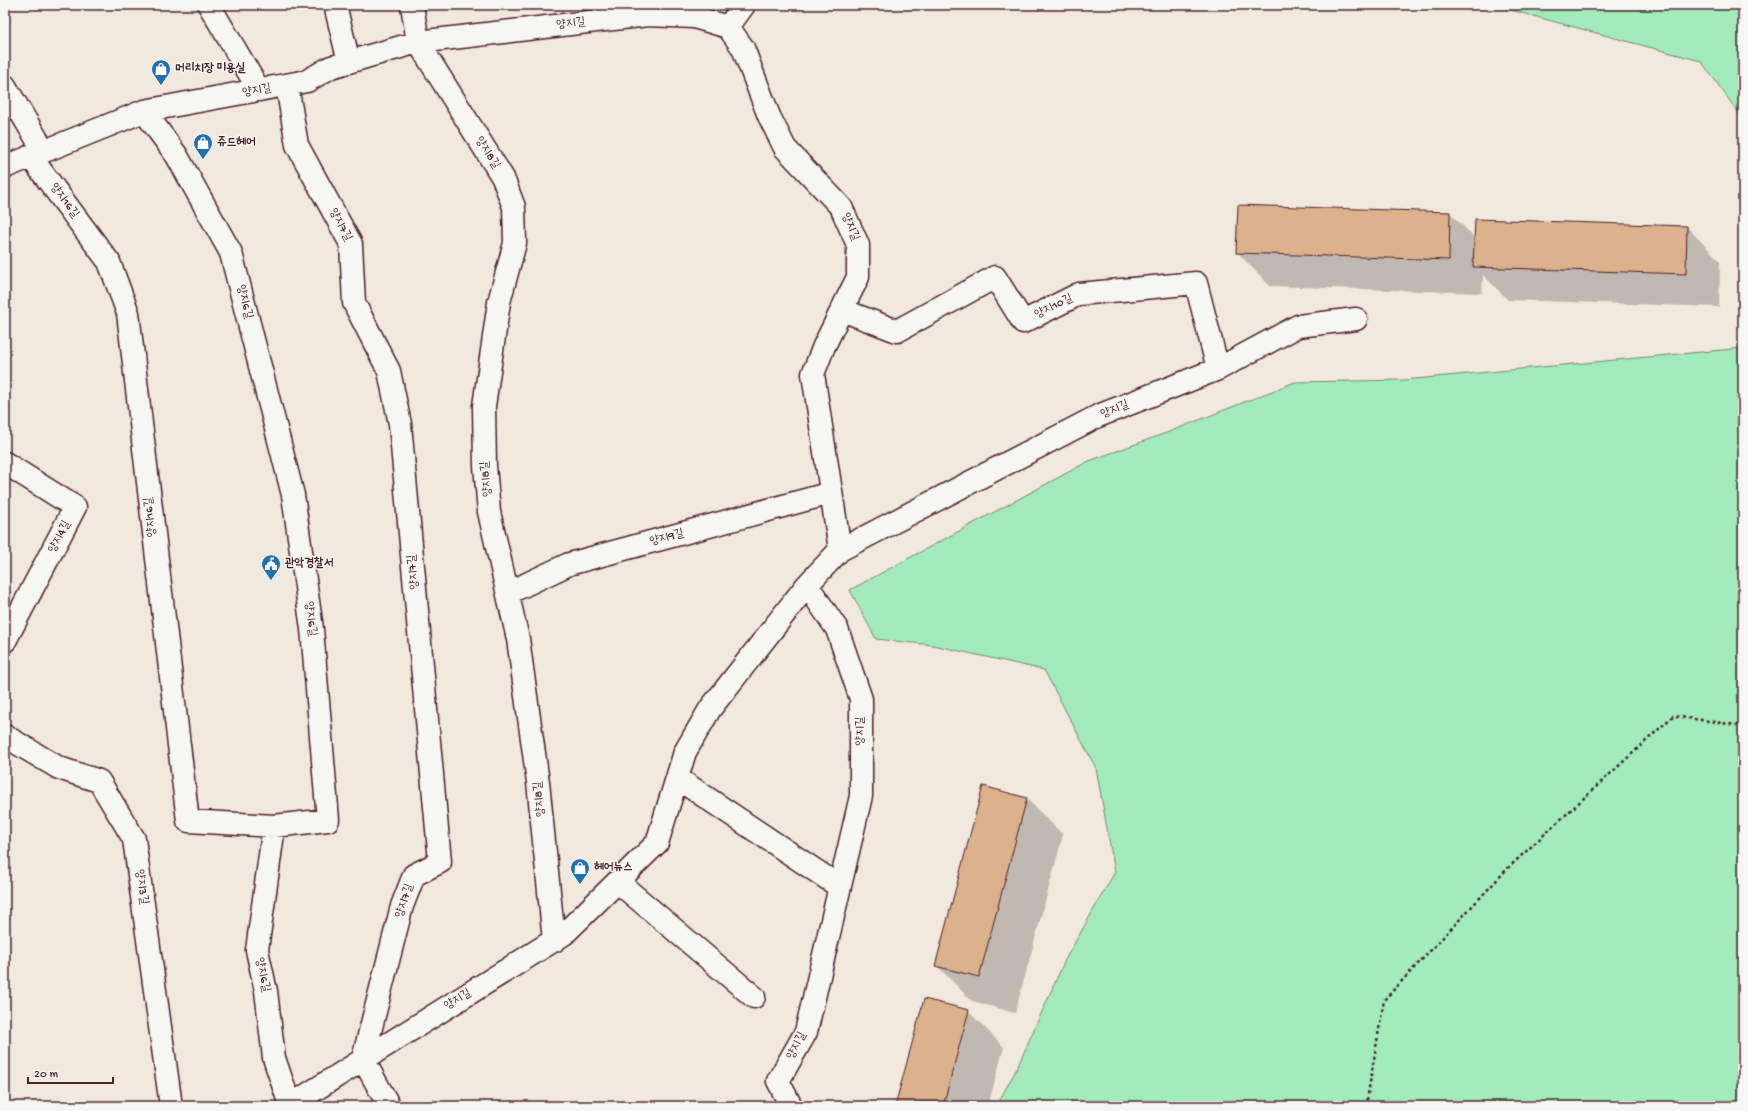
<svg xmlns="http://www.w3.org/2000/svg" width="1748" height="1111" viewBox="0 0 1748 1111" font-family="'Gochi Hand','Poor Story',sans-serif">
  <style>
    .green { fill: #a2ecbb; stroke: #768673 }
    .shadow { fill: #0003 }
    .building { fill: #dbb28c; stroke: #4a1f2b }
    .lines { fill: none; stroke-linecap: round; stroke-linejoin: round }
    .minor-casing { stroke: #4a1f2b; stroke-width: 25 }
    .path { stroke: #4a1f2b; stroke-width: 2.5; stroke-dasharray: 3 3; stroke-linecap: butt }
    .minor { stroke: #f6f6f2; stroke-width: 22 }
    .labels { text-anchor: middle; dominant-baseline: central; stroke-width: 3; stroke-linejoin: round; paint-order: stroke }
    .street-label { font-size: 12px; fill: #4a1f2b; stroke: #f6f6f2 }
    .poi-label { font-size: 12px; font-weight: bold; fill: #4a1f2b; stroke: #f6f6f2; text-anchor: start }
  </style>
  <rect width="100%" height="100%" fill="#f1e8de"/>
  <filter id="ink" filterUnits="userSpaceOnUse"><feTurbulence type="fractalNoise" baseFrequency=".025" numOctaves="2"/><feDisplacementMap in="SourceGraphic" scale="8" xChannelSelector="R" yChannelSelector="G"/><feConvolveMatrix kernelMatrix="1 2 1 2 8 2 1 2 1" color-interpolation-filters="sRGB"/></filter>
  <g filter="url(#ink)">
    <!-- green -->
    <path class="green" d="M1492,5H1743V119L1701,61Z
      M1743,348V1106H996L1016,1070L1065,960L1115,872L1096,768L1044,670L933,645L876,639L850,590L1089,461L1169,432L1295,382L1404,380Z"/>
    <!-- shadow -->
    <path class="shadow" d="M1450,213L1475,238L1687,227L1720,261L1719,307L1508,300L1483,275L1482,293L1270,286L1237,252Z
      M983,787L1027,799L1063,835L1015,1013L972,1001L936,965Z
      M968,1011L1004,1047L988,1106H896Z"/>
    <!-- building -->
    <path class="building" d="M1238,205L1450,212L1449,260L1236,253Z
      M1475,219L1687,226L1686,274L1473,267Z
      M983,786L1027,798L979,977L935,966Z
      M924,999L969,1010L943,1106H895Z"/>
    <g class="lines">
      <defs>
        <path id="minor" d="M209,5L259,90
          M335,5L349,62
          M412,5L418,42L503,178L514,207L515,243L499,302L484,406L485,466L489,512L518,639L538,782L554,941
          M728,27L744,5
          M287,85L297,145L351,244L354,303L389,371L400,424L440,862L414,875L402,906L363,1059L389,1106
          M5,86L44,151
          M144,111L177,156L231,253L293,495L312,629L328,820L274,826L257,950L266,991L274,1058L290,1105
          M30,156L109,262L128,313L188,821L274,826
          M5,167L144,111L307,81L331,67L418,42L648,15L694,17L728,27L743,48L769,116L785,148L841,207L858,245V277L824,346L813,374L840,550L807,585L710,709L685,752L657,843L564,934L289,1106
          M842,310L897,331L995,277L1023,322L1079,294L1196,283L1218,369
          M5,463L75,507L5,641
          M840,550L1098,416L1218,369L1298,326L1356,319
          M508,593L569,564L831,493
          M5,736L59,768L99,781L134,839L171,1106
          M677,778L840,887
          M618,882L754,997
          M791,1106L778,1081L806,1032L861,796V699L837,629L807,585"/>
      </defs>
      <!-- minor casing -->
      <use href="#minor" class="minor-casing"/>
      <!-- path -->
      <path class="path" d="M1366,1106L1384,1000L1509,867L1673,716L1743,726"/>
      <!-- minor -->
      <use href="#minor" class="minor"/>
    </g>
  </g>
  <!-- icons -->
  <defs>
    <symbol id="shop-pin" viewBox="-11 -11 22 30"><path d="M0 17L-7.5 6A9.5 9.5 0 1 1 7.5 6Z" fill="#1f6fb2" stroke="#f6f6f2"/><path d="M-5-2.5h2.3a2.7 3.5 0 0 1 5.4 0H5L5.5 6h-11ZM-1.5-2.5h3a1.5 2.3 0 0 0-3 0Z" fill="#fff"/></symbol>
    <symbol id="civic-pin" viewBox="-11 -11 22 30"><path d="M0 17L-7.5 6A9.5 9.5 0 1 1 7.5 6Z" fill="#1f6fb2" stroke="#f6f6f2"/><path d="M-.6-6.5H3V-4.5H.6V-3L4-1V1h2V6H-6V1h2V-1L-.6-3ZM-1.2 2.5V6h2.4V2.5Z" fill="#fff"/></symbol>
  </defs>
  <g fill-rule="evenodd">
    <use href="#shop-pin" x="150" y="58" width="22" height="30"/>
    <use href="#shop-pin" x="192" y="132" width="22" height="30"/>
    <use href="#civic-pin" x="260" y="553" width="22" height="30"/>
    <use href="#shop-pin" x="569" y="857" width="22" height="30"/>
  </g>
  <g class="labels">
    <!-- street labels -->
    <g class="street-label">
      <text transform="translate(571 24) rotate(-7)">양지길</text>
      <text transform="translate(257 91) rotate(-10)">양지길</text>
      <text transform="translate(487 153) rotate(57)">양지8길</text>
      <text transform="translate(64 201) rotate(53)">양지16길</text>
      <text transform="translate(340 225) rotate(62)">양지7길</text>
      <text transform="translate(850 227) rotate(67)">양지길</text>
      <text transform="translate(244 302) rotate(76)">양지6길</text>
      <text transform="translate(1054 307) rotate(-26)">양지10길</text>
      <text transform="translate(1115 410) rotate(-22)">양지길</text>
      <text transform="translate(487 479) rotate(-95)">양지8길</text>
      <text transform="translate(151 517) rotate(-96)">양지16길</text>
      <text transform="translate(60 537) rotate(-62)">양지4길</text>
      <text transform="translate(667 538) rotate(-15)">양지9길</text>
      <text transform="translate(414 572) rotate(-95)">양지7길</text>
      <text transform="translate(310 619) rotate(83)">양지6길</text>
      <text transform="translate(861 731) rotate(-90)">양지길</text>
      <text transform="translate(540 799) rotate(-96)">양지8길</text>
      <text transform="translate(141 887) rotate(82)">양지3길</text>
      <text transform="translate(405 901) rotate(-72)">양지7길</text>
      <text transform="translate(262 975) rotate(78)">양지6길</text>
      <text transform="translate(458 1000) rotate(-32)">양지길</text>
      <text transform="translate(797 1046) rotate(-63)">양지길</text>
    </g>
    <!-- poi labels -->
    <g class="poi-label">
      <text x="175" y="69">머리치장 미용실</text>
      <text x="217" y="143">쥬드헤어</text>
      <text x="285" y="564">관악경찰서</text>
      <text x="594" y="868">헤어뉴스</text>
    </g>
  </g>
  <!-- margin -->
  <rect width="1748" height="1111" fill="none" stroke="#f6f6f2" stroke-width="20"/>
  <rect x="10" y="10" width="1728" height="1091" fill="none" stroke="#4a1f2b" stroke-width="1.5" filter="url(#ink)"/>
  <!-- scale -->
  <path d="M28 1077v6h85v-6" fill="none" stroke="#4a1f2b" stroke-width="2"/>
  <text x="34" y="1077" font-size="12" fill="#4a1f2b" stroke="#f6f6f2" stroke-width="3" paint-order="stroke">20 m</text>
</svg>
